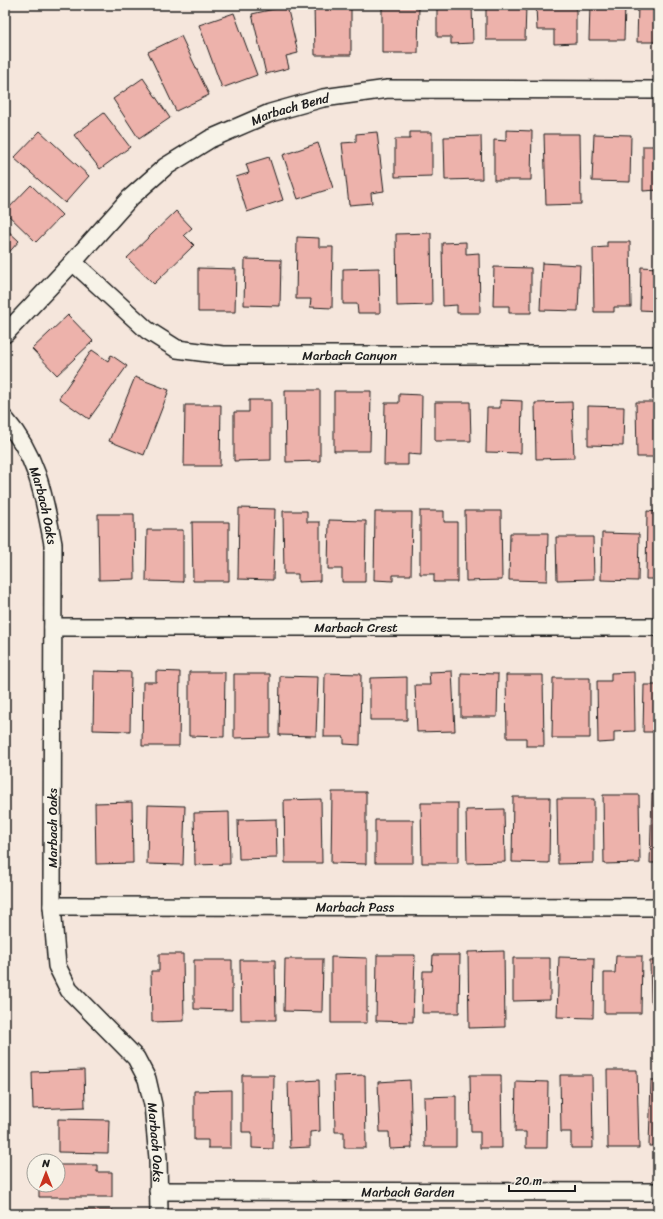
<svg xmlns="http://www.w3.org/2000/svg" width="663" height="1219" viewBox="0 0 663 1219" font-family="Sriracha,sans-serif">
  <style>
    .building { fill: #edb2ab; stroke: #1c1c1c }
    .lines { fill: none; stroke-linecap: round; stroke-linejoin: round }
    .minor-casing { stroke: #1c1c1c; stroke-width: 20 }
    .minor { stroke: #f7f3e8; stroke-width: 17 }
    .labels { text-anchor: middle; dominant-baseline: central; stroke-width: 3; stroke-linejoin: round; paint-order: stroke }
    .street-label { font-size: 13px; fill: #1c1c1c; stroke: #f7f3e8 }
  </style>
  <rect width="100%" height="100%" fill="#f5e6dc"/>
  <filter id="ink" filterUnits="userSpaceOnUse"><feTurbulence type="fractalNoise" baseFrequency=".025" numOctaves="2"/><feDisplacementMap in="SourceGraphic" scale="8" xChannelSelector="R" yChannelSelector="G"/><feConvolveMatrix kernelMatrix="1 2 1 2 8 2 1 2 1" color-interpolation-filters="sRGB"/></filter>
  <g filter="url(#ink)">
    <!-- building -->
    <path class="building" d="M314,5H351V55H315Z
      M382,5H419L418,53H382Z
      M437,5H472L473,43L451,44V37H437Z
      M486,5H526L525,40H486Z
      M536,5H576V43L554,44V30H537Z
      M590,5H625L624,40H589Z
      M638,5H658V42H637Z
      M287,6L298,53L286,56L289,68L266,74L252,14Z
      M234,13L257,75L222,88L199,25Z
      M181,36L209,95L176,111L148,52Z
      M143,78L170,118L139,139L113,99Z
      M104,113L130,147L100,169L74,135Z
      M506,130L532,131L531,180H494V140L506,141Z
      M40,131L89,176L65,203L14,158Z
      M377,132L384,191L371,193L372,203L349,205L342,143L356,142V134Z
      M410,132H432V176L395,177V139H410Z
      M544,134H580L581,204L546,205Z
      M594,134L631,135L630,182L592,181Z
      M481,136L482,179L445,180L444,137Z
      M657,139H658V190L643,191V146H657Z
      M318,143L333,188L298,199L283,155Z
      M269,157L283,200L247,212L236,177L249,173L246,164Z
      M31,185L62,215L36,242L5,212Z
      M176,211L192,228L184,235L194,245L154,284L127,258Z
      M5,228L19,241L5,257Z
      M431,233L432,305L397,306L396,234Z
      M297,237L319,238V247H333L332,308L310,307L311,299H296Z
      M466,242V254L479,253L480,313H457V305L443,306L442,243Z
      M607,242H630L631,307H614V312H594L593,248L607,247Z
      M245,259L281,260L280,306L244,305Z
      M542,263L580,265L578,311L540,310Z
      M494,267L531,268V313H509V306H493Z
      M641,267L658,268V311L640,310Z
      M198,268L236,269L235,312H198Z
      M379,268L380,313H358L357,304H343V269Z
      M68,315L93,341L57,375L32,349Z
      M92,350L108,361L111,355L127,366L89,419L59,398Z
      M135,377L169,390L144,455L109,441Z
      M285,390H320V461L286,462Z
      M334,391H371L370,451H334Z
      M399,394L422,395L421,455L408,454V465H384L385,403H399Z
      M249,400H271V460L234,461V412H249Z
      M500,400L522,401L521,453L486,452L487,408H500Z
      M435,402H470L471,441H435Z
      M572,402L574,458L536,459L535,403Z
      M636,402H658V457H637Z
      M185,405H221L220,466H184Z
      M588,406L624,407L623,446L588,445Z
      M239,508L275,509L273,580L238,579Z
      M283,511H307V522H320V581L298,582V574H284Z
      M420,511H444V522H457V582H434V574H420Z
      M465,511H501L502,580L466,581Z
      M647,511L658,512V579H646Z
      M375,512H412L411,575H393V581L374,580Z
      M98,514H134L135,579L99,580Z
      M329,520L366,521L365,582H342V569H328Z
      M192,522H229V581H193Z
      M147,530H183V582L146,581Z
      M510,533H548L547,581L509,580Z
      M602,533L639,534L638,581L601,580Z
      M556,537H593L594,579L557,580Z
      M94,671L131,672L130,731L93,730Z
      M156,671L180,672L179,746H142L143,682H156Z
      M452,671L455,731L417,732L415,685H430L429,672Z
      M189,672H225L224,737L189,736Z
      M634,672L635,731L614,732V742L598,743L597,681H611V673Z
      M325,673L361,674L360,745L344,744V737H324Z
      M461,673L498,674L497,717H461Z
      M234,674H270V737L234,738Z
      M506,675H543L544,746H526V738H507Z
      M280,676L318,677L316,736L279,735Z
      M407,677V720H370V678Z
      M553,678H590V738H552Z
      M658,684V732H643L644,685H658Z
      M332,792H366V864L331,863Z
      M652,794H658V863H650Z
      M603,795H639L640,863L604,864Z
      M513,797H550L549,863L512,862Z
      M321,799L322,863H285L284,800Z
      M557,799H594V863L558,864Z
      M132,802L133,863L96,864L95,803Z
      M421,803H458V863H422Z
      M148,805L185,806L183,865L147,864Z
      M504,809L505,862L467,863L466,810Z
      M229,812L230,864L195,865L194,813Z
      M276,819L277,858L239,859L238,820Z
      M375,820H413V863H375Z
      M504,951L505,1027L469,1028L468,952Z
      M159,954H183L184,1021L152,1022L151,971H159Z
      M377,955H415L413,1022L376,1021Z
      M433,955H460L459,1013H422L423,971H432Z
      M616,956H642L641,1013H604V973H615Z
      M331,957L367,958V1023H331Z
      M559,957L594,958L593,1018L557,1017Z
      M513,958H550V1000L513,1001Z
      M285,959H323L322,1012L284,1011Z
      M194,960H232V1010L194,1009Z
      M240,960H275L276,1020H241Z
      M650,961H658V1002H651Z
      M84,1070L85,1107L33,1109L32,1072Z
      M607,1070H637L639,1148H608Z
      M242,1075H274L273,1149L252,1148V1132H242Z
      M365,1075L366,1148H344V1132H335L334,1076Z
      M470,1075H501L502,1148H480V1132H471Z
      M560,1075H592L593,1148H571V1132H561Z
      M319,1080L320,1131L310,1132V1147L290,1148L288,1082Z
      M410,1080L412,1148L390,1149L389,1132H380L378,1082Z
      M651,1080H658V1146H649Z
      M516,1081L548,1082L547,1148H526V1132H515Z
      M231,1090V1148H208V1140H194V1091Z
      M456,1096V1147H425L424,1097Z
      M58,1119L109,1120L108,1153L58,1152Z
      M58,1165H97V1172H112V1197H39V1185H58Z
      M41,1210H113V1214H41Z"/>
    <g class="lines">
      <defs>
        <g id="minor">
          <path id="s1" d="M73,262L147,330L177,349L223,355H658"/>
          <path id="s2" d="M5,334L73,262L130,198L165,167L210,139L270,113L323,98L388,89L658,90"/>
          <path id="s3" d="M5,419C38,457 44,497 53,544L52,906L57,966L69,990L136,1058L147,1079L153,1105L158,1158L159,1214"/>
          <path id="s4" d="M53,627H658"/>
          <path id="s5" d="M52,906L658,907"/>
          <path id="s6" d="M158,1191L658,1192"/>
        </g>
      </defs>
      <!-- minor casing -->
      <use href="#minor" class="minor-casing"/>
      <!-- minor -->
      <use href="#minor" class="minor"/>
    </g>
  </g>
  <g class="labels">
    <!-- street labels -->
    <g class="street-label">
      <text stroke="none"><textPath href="#s2" startOffset="370">Marbach Bend</textPath></text>
      <text stroke="none"><textPath href="#s1" startOffset="309">Marbach Canyon</textPath></text>
      <text stroke="none"><textPath href="#s3" startOffset="96">Marbach Oaks</textPath></text>
      <text stroke="none"><textPath href="#s4" startOffset="303">Marbach Crest</textPath></text>
      <text transform="translate(52 828) rotate(-90)">Marbach Oaks</text>
      <text stroke="none"><textPath href="#s5" startOffset="303">Marbach Pass</textPath></text>
      <text stroke="none"><textPath href="#s3" startOffset="768">Marbach Oaks</textPath></text>
      <text stroke="none"><textPath href="#s6" startOffset="250">Marbach Garden</textPath></text>
    </g>
  </g>
  <!-- margin -->
  <rect width="663" height="1219" fill="none" stroke="#f7f3e8" stroke-width="20"/>
  <rect x="10" y="10" width="643" height="1199" fill="none" stroke="#1c1c1c" stroke-width="1.5" filter="url(#ink)"/>
  <!-- north arrow -->
  <g transform="translate(46 1173)"><circle r="19" fill="#f7f3e8" stroke="#9f9d96"/>
  <path d="M0-3L7 15L0 10L-7 15Z" fill="#c8321e"/>
  <text y="-6" font-size="11" font-weight="bold" text-anchor="middle" fill="#1c1c1c">N</text>
  </g>
  <!-- scale -->
  <path d="M509 1185v6h66v-6" fill="none" stroke="#1c1c1c" stroke-width="2"/>
  <text x="515" y="1185" font-size="12" fill="#1c1c1c" stroke="#f7f3e8" stroke-width="3" paint-order="stroke">20 m</text>
</svg>
